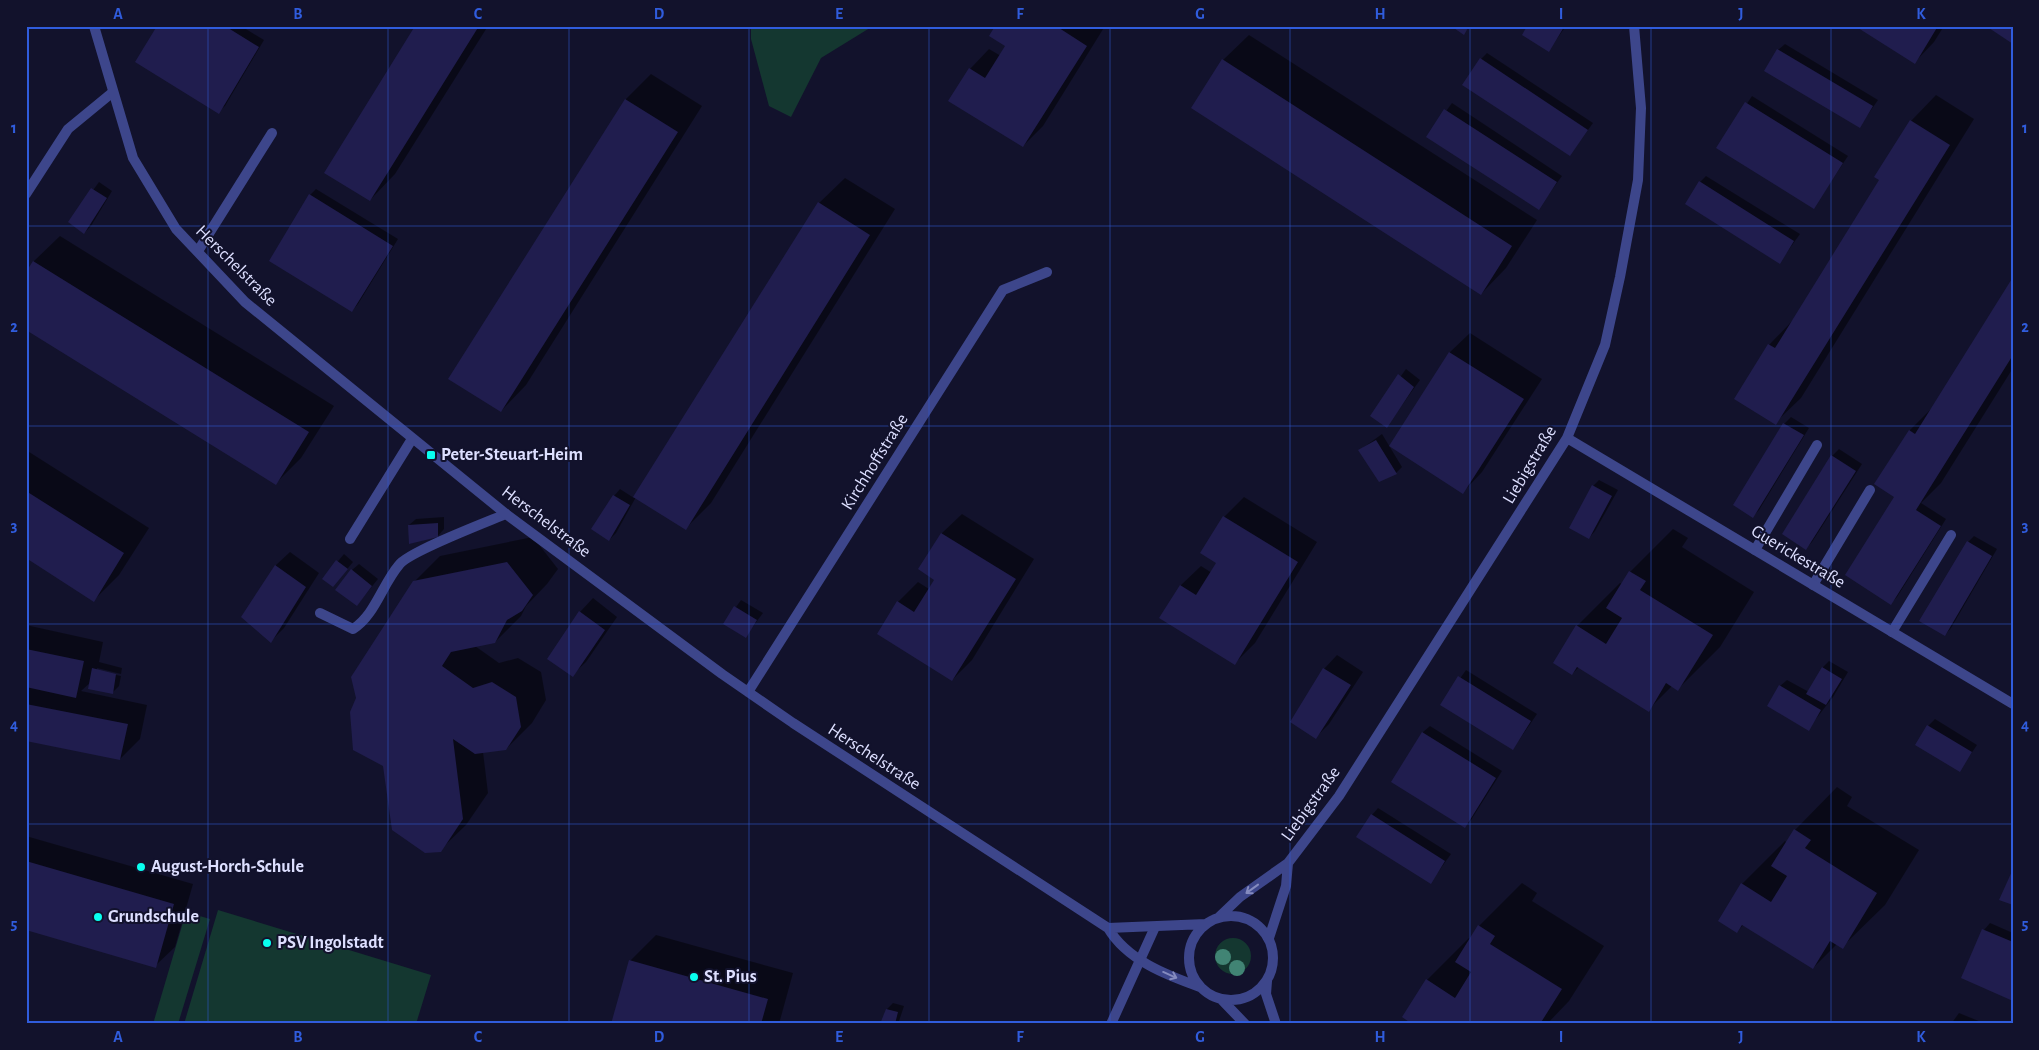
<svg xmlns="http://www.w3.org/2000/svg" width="2039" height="1050" viewBox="0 0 2039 1050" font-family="'Alegreya Sans',sans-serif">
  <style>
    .green { fill: #143730 }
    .shadow { fill: #0007 }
    .building { fill: #201d4e }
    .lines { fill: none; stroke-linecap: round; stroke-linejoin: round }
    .lane { stroke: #3d468b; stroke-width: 10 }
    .street { stroke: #3d468b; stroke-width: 10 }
    .tree { fill: #418474 }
    .oneway { stroke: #858bbf }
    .grid { fill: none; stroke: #305cdc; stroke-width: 1; stroke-opacity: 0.55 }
    .poi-dot { fill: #09fff0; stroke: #12122c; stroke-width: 2 }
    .labels { text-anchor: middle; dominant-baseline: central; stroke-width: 4; stroke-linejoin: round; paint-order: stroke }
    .street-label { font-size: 18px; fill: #dddfff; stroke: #12122c }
    .poi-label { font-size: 18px; font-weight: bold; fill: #dddfff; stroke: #12122c; text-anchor: start }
    .neatline { fill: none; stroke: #305cdc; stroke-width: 2 }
    .grid-label { font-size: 16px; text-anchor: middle; font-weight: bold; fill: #305cdc }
  </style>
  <rect width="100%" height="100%" fill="#12122c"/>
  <!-- green -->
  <path class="green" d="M751,26H873L821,58L791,117L769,106L751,39Z
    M218,910L431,975L416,1024H184Z
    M186,912L210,919L178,1024H153Z
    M1215 956a18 18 0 1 1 36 0a18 18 0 1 1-36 0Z"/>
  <!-- shadow -->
  <path class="shadow" d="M159,26H241L264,40L225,106L218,112Z
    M417,26H488L395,174L370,200Z
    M997,26H1105L1043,126L1023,146L970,69L989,49L1001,56L1007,46Z
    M1528,26H1566L1549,50Z
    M1857,26H1944L1934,42L1915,62Z
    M1249,35L1537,220L1506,268L1481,294L1223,60Z
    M1785,44L1878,100L1860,126L1778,50Z
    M1487,53L1593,123L1570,155L1481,59Z
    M651,74L702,106L526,385L501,411L450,379L626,99Z
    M1936,95L1974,119L1801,398L1775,423L1769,345L1795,318L1881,180L1911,121Z
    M1752,96L1848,156L1814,207L1718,147Z
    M1452,103L1562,176L1538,209L1428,136Z
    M1706,176L1800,234L1780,262L1700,182Z
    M845,178L895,209L711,503L686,528L636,497L616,533L609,540L614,496L620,489L634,498L819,203Z
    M99,182L112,191L91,226L84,233L70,222Z
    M316,189L398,239L358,304L352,311L310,195Z
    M60,236L334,406L301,458L276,483L26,274L34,261Z
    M2013,279V368L1941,483L1921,503L1946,519L1897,597L1891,603L1896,496L1910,430L1934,406Z
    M1470,333L1542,379L1482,472L1463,492L1391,446L1450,352Z
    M1406,369L1420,380L1387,426L1372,416Z
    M1791,417L1809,428L1759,510L1753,516L1734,505L1784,424Z
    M1382,434L1402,467L1396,473L1360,450Z
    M1839,449L1862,464L1812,542L1806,548L1783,534L1832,456Z
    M26,450L149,528L119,575L94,600L26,557Z
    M1599,480L1618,490L1595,531L1589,538L1593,486Z
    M1244,497L1317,542L1255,643L1235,663L1161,617L1181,585L1201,566L1212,573L1218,563L1224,517Z
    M962,514L1034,559L972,660L952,680L898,602L918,582L929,589L936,579L920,569L942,533Z
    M444,517V529L438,536L409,525L416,519Z
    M1673,529L1688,538L1682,547L1754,592L1720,647L1678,689L1672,686L1648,710L1579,667L1572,674L1555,663L1577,626L1620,583L1622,584L1630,572Z
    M1974,536L1997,549L1951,628L1945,635L1968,542Z
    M533,537L558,569L547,584L526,606L521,616L495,642L475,646L499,663L518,658L541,672L546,700L532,723L506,749L483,752L488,793L466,825L440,850L414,582L440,556Z
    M290,552L319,573L284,628L271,641L242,617L276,565Z
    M344,554L353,562L339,579L324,578Z
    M359,564L378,579L357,605L352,570Z
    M593,598L617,617L586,662L572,675L580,612Z
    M741,600L763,613L745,637L724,624Z
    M26,625L103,642L99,662L122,668L121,674L97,668V671L121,676L119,686L112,693L91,682L81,691L147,705L140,739L120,759L28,740L26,746Z
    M1337,655L1363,672L1329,724L1316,737L1324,669Z
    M1829,661L1848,672L1833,697L1808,729L1780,686L1787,680L1809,692L1823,667Z
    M1466,670L1537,714L1513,749L1442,704Z
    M1935,719L1977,745L1960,770L1928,726Z
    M1430,726L1502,771L1471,820L1464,827L1393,782L1423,732Z
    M1837,787L1852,797L1847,806L1919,850L1885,905L1842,947L1837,944L1813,968L1743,925L1737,932L1742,884L1785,841L1787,843L1795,830Z
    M1378,808L1451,854L1431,882L1372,815Z
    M26,836L193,884L175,947L155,966L26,929Z
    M1522,883L1537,893L1532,901L1604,946L1569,1001L1547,1024H1433L1428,1021L1425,1024H1415L1427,980L1469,938L1471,939L1479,926Z
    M1990,923L2013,933V1000L1963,978L1984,930Z
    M656,935L793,973L779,1024H612L630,961Z
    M893,1003L904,1006L898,1024H882L887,1009Z
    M1959,1013L1986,1024H1951Z"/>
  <!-- building -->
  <path class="building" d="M157,26H225L259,47L219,114L135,62Z
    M415,26H479L370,201L324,173Z
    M995,26H1056L1087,46L1023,147L948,101L969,68L985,78L1005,46L989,36Z
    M1451,26H1469L1464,35Z
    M1527,26H1562L1564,27L1549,52L1522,35Z
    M1855,26H1938L1915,64Z
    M1986,26H2013V44Z
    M1777,49L1873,106L1860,128L1764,71Z
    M1480,58L1588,130L1570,156L1462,85Z
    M1222,59L1512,246L1481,295L1191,108Z
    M625,99L678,132L501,412L448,379Z
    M1745,102L1843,163L1814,209L1716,148Z
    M1444,109L1557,182L1539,210L1426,137Z
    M1910,120L1950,145L1776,425L1734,399L1768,344L1775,348L1879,180L1874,177Z
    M1699,181L1794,241L1780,264L1685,204Z
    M91,188L107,198L84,234L68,222Z
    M309,194L393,246L352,312L269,261Z
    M818,202L870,235L686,530L633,497Z
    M33,261L309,432L276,485L26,330V272Z
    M2013,277V355L1916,510L1941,526L1891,605L1845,575L1894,497L1874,484L1909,430L1915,434Z
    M1449,352L1524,399L1463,494L1389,446Z
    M1398,374L1414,387L1387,428L1370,416Z
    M1783,423L1804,435L1753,518L1733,505Z
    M1376,440L1397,474L1379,482L1358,450Z
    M1831,455L1856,471L1806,550L1782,534Z
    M1592,485L1612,496L1589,539L1569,528Z
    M26,491L124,553L94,602L26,558Z
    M613,495L630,505L609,541L591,529Z
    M1223,516L1298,562L1235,665L1159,618L1180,585L1196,595L1216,563L1200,553Z
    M438,523V537L409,544L408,525Z
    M941,533L1016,579L952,681L877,634L897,601L914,612L934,580L918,569Z
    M1967,541L1992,556L1945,636L1919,621Z
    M336,560L348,569L333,587L322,579Z
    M507,562L533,595L522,611L507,620L495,643L451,652L442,666L473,688L492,682L516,697L521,727L506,750L475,754L453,739L463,819L441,852L425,853L392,830L383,766L353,750L350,712L356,698L351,677L413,581Z
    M275,565L306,587L271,643L241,617Z
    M351,569L372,586L357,606L335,590Z
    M1629,571L1646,581L1640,590L1713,635L1678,691L1666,683L1649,712L1577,667L1572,675L1553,663L1576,625L1606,644L1622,618L1606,608Z
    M734,606L757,620L746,638L723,624Z
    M579,611L605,630L573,677L547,659Z
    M26,649L84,661L76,698L26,687Z
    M1822,667L1842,679L1826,705L1806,694Z
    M92,668L116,674L113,694L88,689Z
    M1323,668L1351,685L1316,739L1290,722Z
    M1458,676L1531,721L1513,750L1440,705Z
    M1779,685L1821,710L1809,731L1767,706Z
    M26,704L128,724L120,760L26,741Z
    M1927,725L1972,752L1960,772L1915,745Z
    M1422,732L1496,778L1465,828L1391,782Z
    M1371,814L1445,861L1431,884L1356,837Z
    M1794,829L1811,840L1805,848L1877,893L1843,949L1830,941L1813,969L1742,925L1737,933L1718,921L1741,883L1771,902L1787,876L1771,866Z
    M26,861L174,904L156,968L26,930Z
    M2013,869V905L1999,900Z
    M1478,925L1495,936L1490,944L1562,989L1540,1024H1431L1427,1021L1425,1024H1412L1402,1017L1426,979L1455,998L1471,972L1455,962Z
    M1982,929L2013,942V1001L1961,978Z
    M629,960L768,999L761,1024H611Z
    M886,1009L898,1012L895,1024H880Z"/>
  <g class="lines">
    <!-- lane -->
    <path class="lane" d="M26,194L68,129L113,92
      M198,251L272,133
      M350,539L412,439
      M1755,550L1817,445
      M1813,585L1870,490
      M320,613L353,629C375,615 382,585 399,565C408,552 487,522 506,514
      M1892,632L1951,535
      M1111,1024L1155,927"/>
    <!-- street -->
    <path class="street" d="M94,26L133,158L176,229L245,302L506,514L722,674L793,723L1108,928C1127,960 1166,975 1200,987
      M1567,438L2013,704
      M748,692L1003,290L1047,272
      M1189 958a42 42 0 1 1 84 0a42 42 0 1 1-84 0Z
      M1219,917L1240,897L1288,863L1339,796L1567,438L1605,345L1620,277L1638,180L1641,108L1634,26
      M1108,928L1206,924
      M1269,938L1286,886L1288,863
      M1267,981L1266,994L1276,1024
      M1221,999L1245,1024"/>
  </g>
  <!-- trees -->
  <g class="tree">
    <circle cx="1223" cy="957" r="8"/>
    <circle cx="1237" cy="968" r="8"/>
  </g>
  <!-- one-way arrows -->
  <defs><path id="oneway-shaft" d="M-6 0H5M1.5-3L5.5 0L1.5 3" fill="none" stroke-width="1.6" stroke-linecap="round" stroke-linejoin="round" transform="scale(1.25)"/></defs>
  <g class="oneway">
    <use href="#oneway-shaft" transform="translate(1252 889) rotate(144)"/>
    <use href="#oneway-shaft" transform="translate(1170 975) rotate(24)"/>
  </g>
  <!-- grid -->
  <path class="grid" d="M208,26V1024M388,26V1024M569,26V1024M749,26V1024M929,26V1024M1110,26V1024M1290,26V1024M1470,26V1024M1651,26V1024M1831,26V1024M26,226H2013M26,426H2013M26,624H2013M26,824H2013"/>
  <!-- markers -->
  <g class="poi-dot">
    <rect x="426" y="450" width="10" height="10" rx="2.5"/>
    <circle cx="141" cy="867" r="5"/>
    <circle cx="98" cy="917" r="5"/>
    <circle cx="267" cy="943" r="5"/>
    <circle cx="694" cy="977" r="5"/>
  </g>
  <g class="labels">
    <!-- street labels -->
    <g class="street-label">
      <text transform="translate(236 266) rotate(45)">Herschelstraße</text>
      <text transform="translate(875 462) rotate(-58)">Kirchhoffstraße</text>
      <text transform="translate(1530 465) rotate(-59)">Liebigstraße</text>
      <text transform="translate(546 522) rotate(37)">Herschelstraße</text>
      <text transform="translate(1798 557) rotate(31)">Guerickestraße</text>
      <text transform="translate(874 757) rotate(33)">Herschelstraße</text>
      <text transform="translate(1311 804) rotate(-54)">Liebigstraße</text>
    </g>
    <!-- poi labels -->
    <g class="poi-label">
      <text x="441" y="455">Peter-Steuart-Heim</text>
      <text x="151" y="867">August-Horch-Schule</text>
      <text x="108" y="917">Grundschule</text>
      <text x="277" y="943">PSV Ingolstadt</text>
      <text x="704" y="977">St. Pius</text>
    </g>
  </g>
  <!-- border -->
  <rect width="2039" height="1050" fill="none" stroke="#12122c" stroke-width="55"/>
  <rect x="28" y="28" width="1984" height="994" class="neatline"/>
  <g class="grid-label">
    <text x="118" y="19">A</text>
    <text x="298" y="19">B</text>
    <text x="478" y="19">C</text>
    <text x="659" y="19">D</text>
    <text x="839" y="19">E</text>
    <text x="1020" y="19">F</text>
    <text x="1200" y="19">G</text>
    <text x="1380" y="19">H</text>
    <text x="1561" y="19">I</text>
    <text x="1741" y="19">J</text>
    <text x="1921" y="19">K</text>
    <text x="14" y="133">1</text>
    <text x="2025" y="133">1</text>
    <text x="14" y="332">2</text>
    <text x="2025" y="332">2</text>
    <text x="14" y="531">3</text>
    <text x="2025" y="531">3</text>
    <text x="14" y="730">4</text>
    <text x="2025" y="730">4</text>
    <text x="14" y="929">5</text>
    <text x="2025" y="929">5</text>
    <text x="118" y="1042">A</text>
    <text x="298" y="1042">B</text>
    <text x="478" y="1042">C</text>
    <text x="659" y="1042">D</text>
    <text x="839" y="1042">E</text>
    <text x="1020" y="1042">F</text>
    <text x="1200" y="1042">G</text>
    <text x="1380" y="1042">H</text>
    <text x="1561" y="1042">I</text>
    <text x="1741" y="1042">J</text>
    <text x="1921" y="1042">K</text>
  </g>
</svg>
